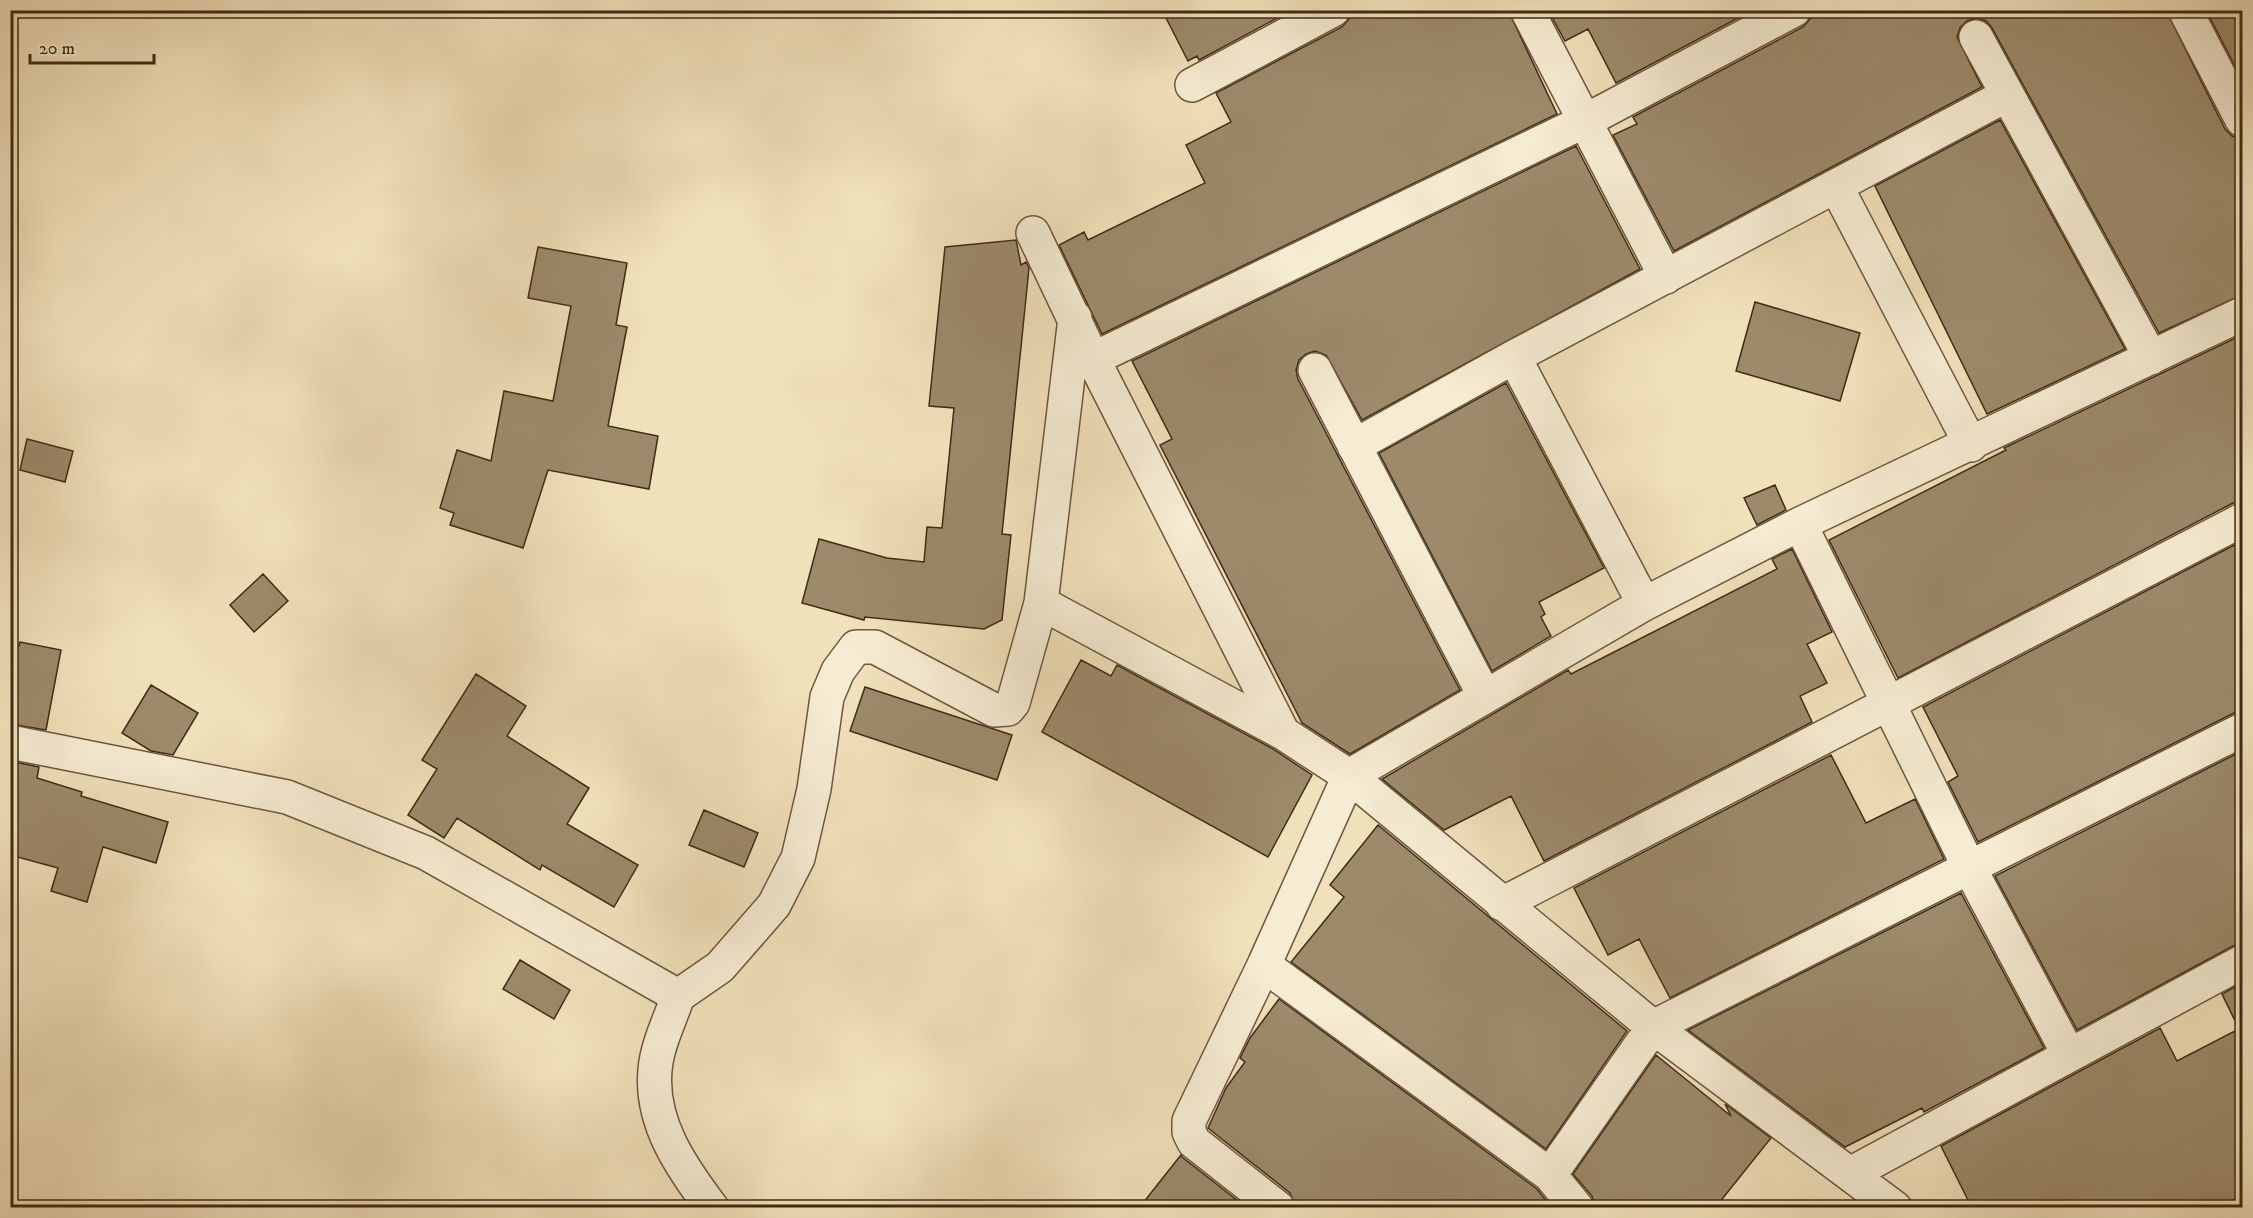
<svg xmlns="http://www.w3.org/2000/svg" width="2253" height="1218" viewBox="0 0 2253 1218" font-family="'IM FELL DW Pica',serif">
  <style>
    .building { fill: #9c8a6b; stroke: #402b14; stroke-width: 1.5 }
    .lines { fill: none; stroke-linecap: round; stroke-linejoin: round }
    .minor-casing { stroke: #6c583e; stroke-width: 36 }
    .minor { stroke: #f6ecd3; stroke-width: 33 }
  </style>
  <rect width="100%" height="100%" fill="#f1e1bb"/>
  <filter id="stains"><feTurbulence type="fractalNoise" baseFrequency=".00333" numOctaves="4"/><feColorMatrix values="0 0 0 0 .2 0 0 0 0 .09 0 0 0 0 .02 0 0 0 .5 -.17"/></filter>
  <radialGradient id="worn" r=".72"><stop offset=".6" stop-color="#630" stop-opacity="0"/><stop offset="1" stop-color="#630" stop-opacity=".3"/></radialGradient>
  <!-- building -->
  <path class="building" d="M1162,10H1292L1199,60L1197,56L1188,61Z
    M1352,10H1508L1557,114L1102,334L1059,245L1084,232L1088,240L1205,183L1186,145L1231,122L1216,93L1342,27L1349,19Z
    M1548,10H1753L1616,83L1588,29L1565,41Z
    M1813,10H2166L2225,129L2232,136L2242,139V295L2159,333L1992,28L1986,21L1977,18L1967,21L1960,28L1957,37L1982,87L1674,251L1613,135L1637,124L1633,117L1803,27L1810,19Z
    M2206,10H2242V80Z
    M2000,120L2125,349L1987,414L1875,186Z
    M1576,146L1640,269L1362,420L1326,355L1315,351L1306,354L1299,360L1296,370L1298,379L1460,690L1350,754L1302,723L1160,445L1172,439L1132,361Z
    M1016,240L1021,265L1026,262L1029,268L1002,534L1011,535L1002,620L984,629L865,617L864,620L802,603L819,539L887,558L924,562L927,527L942,528L954,408L929,406L945,247Z
    M538,247L627,263L616,325L627,327L608,426L658,436L649,489L548,470L523,548L450,525L454,513L440,508L457,450L491,461L504,391L553,401L571,306L528,298Z
    M1755,302L1860,333L1840,401L1736,371Z
    M2242,335V501L2233,503L1898,678L1829,540L2006,450L2004,448Z
    M1506,383L1604,568L1539,602L1545,614L1541,617L1551,636L1492,671L1379,453Z
    M27,439L73,451L65,482L20,470Z
    M1775,485L1786,510L1757,525L1744,498Z
    M2242,541V711L2234,713L1978,842L1948,782L1958,776L1923,707Z
    M1792,549L1832,632L1807,644L1827,683L1800,696L1812,722L1544,861L1511,796L1444,830L1382,779L1568,670L1571,674L1777,569L1772,559Z
    M263,574L288,601L254,632L230,605Z
    M20,642L61,650L46,730L10,724V644L19,646Z
    M1081,660L1111,676L1117,665L1273,749L1312,775L1268,857L1042,732Z
    M476,674L526,706L507,736L589,788L567,824L638,865L614,907L542,865L540,870L457,818L444,838L408,815L437,769L422,760Z
    M151,685L198,713L173,755L151,751L122,733Z
    M865,687L1012,735L997,780L850,731Z
    M2242,751V943L2233,946L2077,1030L1995,876Z
    M1831,755L1866,823L1915,799L1944,859L1670,998L1639,939L1608,955L1574,888Z
    M10,761L39,767L37,778L82,792L81,796L168,822L156,863L103,847L87,902L51,891L58,868L10,855Z
    M704,810L758,833L744,867L689,845Z
    M1378,825L1627,1031L1546,1149L1291,962L1344,897L1330,885Z
    M1961,893L2044,1048L1924,1112L1922,1108L1845,1147L1688,1030Z
    M520,960L570,990L554,1019L503,989Z
    M2242,983V1195L2219,1208H1972L1941,1146L2160,1028L2177,1061L2239,1029L2222,994Z
    M1279,999L1537,1189L1552,1208H1296L1290,1193L1208,1128L1226,1088L1245,1062L1240,1058L1250,1038Z
    M1656,1055L1731,1116L1725,1104L1771,1138L1715,1208H1595L1592,1196L1573,1174Z
    M1181,1155L1182,1157L1247,1208H1139Z"/>
  <g class="lines">
    <defs>
      <path id="minor" d="M1527,10L1666,277
        M2185,10L2242,120
        M1976,37L2151,358
        M1192,85L1333,10
        M1836,186L1971,445
        M1033,233L1093,359L1283,733
        M1514,357L1644,604
        M1093,359L1587,120L1794,10
        M1315,370L1484,695
        M1354,446L1514,357L2007,95
        M1800,524L1969,867L2069,1055
        M1041,603L1283,733L1349,776L1653,1027L1895,1208
        M10,742L287,797L426,853L678,996C670,1020 657,1045 655,1070C650,1123 682,1168 712,1208
        M1502,904L2242,520
        M1264,965L1550,1175L1577,1208
        M678,996L720,967L774,905L798,858L814,789L827,697L838,671L856,647H875L994,710L1008,709L1013,703L1041,603L1075,318
        M1850,1174L2242,962
        M1550,1175L1653,1027L2242,730
        M1278,1208L1194,1142L1189,1132V1121L1264,965L1349,776L1644,604L1800,524L2242,314"/>
    </defs>
    <!-- minor casing -->
    <use href="#minor" class="minor-casing"/>
    <!-- minor -->
    <use href="#minor" class="minor"/>
  </g>
  <!-- margin -->
  <rect width="2253" height="1218" fill="none" stroke="#f1e1bb" stroke-width="36"/>
  <rect x="12" y="12" width="2229" height="1194" fill="none" stroke="#402b14" stroke-width="3"/>
  <rect x="18" y="18" width="2217" height="1182" fill="none" stroke="#402b14" stroke-width="1.5"/>
  <!-- scale -->
  <path d="M30 54v9h124v-9" fill="none" stroke="#402b14" stroke-width="3"/>
  <text x="39" y="54" font-size="18" fill="#402b14" stroke="#f6ecd3" stroke-width="4.5" paint-order="stroke">20 m</text>
  <rect width="100%" height="100%" filter="url(#stains)"/>
  <rect width="100%" height="100%" fill="url(#worn)"/>
</svg>
